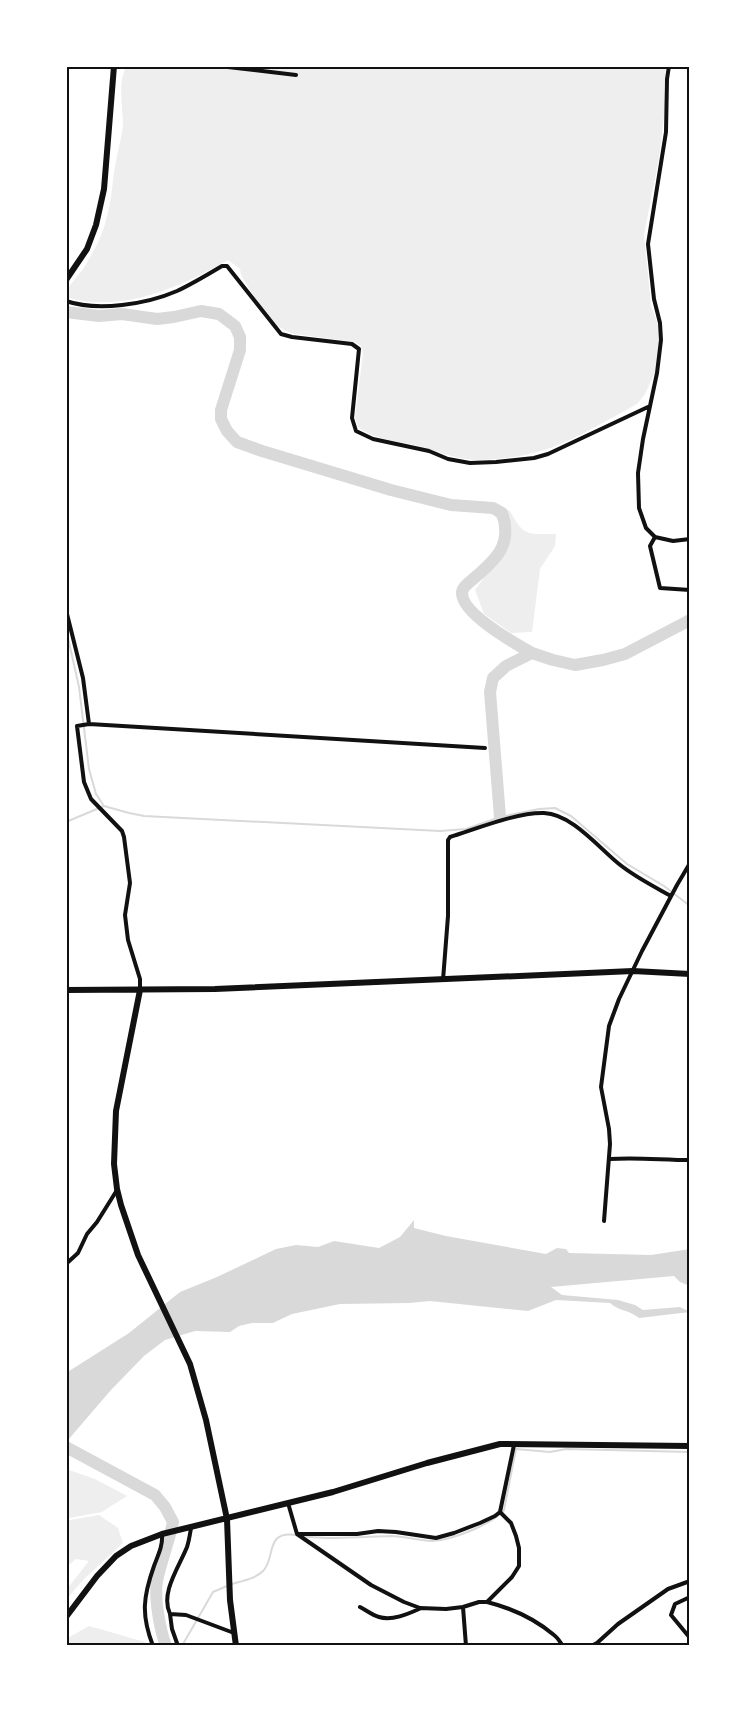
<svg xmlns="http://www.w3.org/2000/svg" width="756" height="1712" viewBox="0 0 756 1712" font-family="'DejaVu Sans',sans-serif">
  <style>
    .green { fill: #eee }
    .water { fill: #d9d9d9 }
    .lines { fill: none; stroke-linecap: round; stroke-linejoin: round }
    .stream { stroke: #d9d9d9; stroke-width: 2 }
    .river { stroke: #d9d9d9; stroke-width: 12 }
    .minor { stroke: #111; stroke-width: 4 }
    .secondary { stroke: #111; stroke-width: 6 }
    .neatline { fill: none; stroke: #111; stroke-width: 2 }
  </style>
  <rect width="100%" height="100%" fill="#fff"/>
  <!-- green -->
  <path class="green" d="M127,66H666L664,87L665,108L659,158L644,235L651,305L659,328V342L655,372L645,394L637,404C613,417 589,431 563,443C538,454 505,460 478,460C456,460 435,450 414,445C396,441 373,439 358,427L355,417L363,354L361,346L355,342L295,334C269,328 255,297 241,275L240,269L228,260C181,287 121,314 66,297C66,286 79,276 85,266C93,252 102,237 106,220C112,201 112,181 116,161C118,149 122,137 123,125C123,107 117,81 127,66Z
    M484,502L510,511C524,537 527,534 556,534L555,546L540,569L532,632L511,633L484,614L475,590L495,562L499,550L501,527L497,519Z
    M66,1469L95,1479L127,1496L102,1512L69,1518L66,1520Z
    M99,1515L118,1528L123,1543L83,1580L66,1600V1590L89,1561L76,1559L66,1567V1524L70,1520Z
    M89,1626L145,1642L147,1646H66V1639Z"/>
  <!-- water -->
  <path class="water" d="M414,1220V1228L446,1236L546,1254L557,1248L566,1249L569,1253L651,1255L690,1249V1286L680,1282L674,1276L551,1287L562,1295L618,1300L635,1305L643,1310L680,1307L690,1312L639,1318C630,1310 618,1311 610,1303L556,1300L528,1311L430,1301L409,1303L340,1304L292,1314L273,1323H252L239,1326L230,1332L195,1331L165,1340L144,1356L111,1390L68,1440L66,1445V1373L129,1333L180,1292L217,1277L276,1249L296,1245L318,1247L334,1241L379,1248L400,1237Z"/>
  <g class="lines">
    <!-- stream -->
    <path class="stream" d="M66,629L79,687L89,769L96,794L104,806
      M66,822L104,806L129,813L144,816L440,831L466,829L500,817L539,809L555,808L571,816L627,864L664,886L690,906
      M302,1536C331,1540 361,1537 391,1536C405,1536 419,1541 432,1541C452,1540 491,1525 504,1510L516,1449L550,1452L566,1449L690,1452
      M232,1584C242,1581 255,1579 263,1571C276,1559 264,1530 296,1535
      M183,1644L213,1592L227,1586"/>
    <!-- river -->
    <path class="river" d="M66,312L99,316L122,314L157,319L174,317L201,311L219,314L235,326L240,337V350L221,410V419L227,431L237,442L262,451L391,490L451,505L493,508L502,513C513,544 496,560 473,579C469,583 462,587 462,593C462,614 516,644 532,653
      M500,817L490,692L493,678L506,666L532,653L553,660L575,665L603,660L625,654L690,620
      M66,1447L155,1495L165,1507L173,1522C169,1542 161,1561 157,1581C154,1598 160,1630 166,1646"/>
    <!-- minor -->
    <path class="minor" d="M219,66L296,75
      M669,66L667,79L666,132L648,244L654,299L660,323L661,340L657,373L643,439L638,473L639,508L646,528L655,537L673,541L690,539
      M66,301C98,312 147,304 177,291C192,284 207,275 222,266H227L281,334L292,337L352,344L359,349L352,418L356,431L373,439L429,451L448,459L470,463L496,462L534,458L548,454L650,406
      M655,537L650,546L660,588L690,590
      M66,610L83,678L89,724
      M443,980L448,916V840L450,837C476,829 518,812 544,813C572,814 599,848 619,864C635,877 653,886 671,896
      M140,989V979L128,940L125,915L130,883L124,837L122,831L91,799L84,782L77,726L89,724L485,748
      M610,1159C636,1157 663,1160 690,1160
      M604,1221L610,1144L609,1129L601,1087L609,1026L619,999L642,951L677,885L690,863
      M66,1264L78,1253L87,1234L97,1222L117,1190
      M288,1503L297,1534L371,1585L404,1602L420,1608L446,1609L463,1607L479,1602H487L512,1577L519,1566V1548L516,1536L511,1523L500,1512L514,1445
      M191,1528C190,1534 189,1541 187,1547C179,1567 160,1593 170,1614L186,1615L234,1633
      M297,1534H357L378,1531L396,1532L436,1538L454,1533L480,1523L495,1516L500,1512
      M690,1597L675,1604L671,1615L690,1638
      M487,1602C511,1608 535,1619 554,1635C558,1638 560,1642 563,1646
      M360,1607C366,1610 372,1615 379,1617C392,1621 408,1614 419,1609
      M463,1607L466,1646
      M170,1614L172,1629L178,1646
      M153,1646C141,1615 143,1597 154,1566C158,1555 163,1546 162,1534
      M591,1646L597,1643L618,1624L668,1589L690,1581"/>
    <!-- secondary -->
    <path class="secondary" d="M66,280L87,249L96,225L104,189L114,66
      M66,990L215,989L633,971L690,974
      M140,990L116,1111L114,1164L117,1189L121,1205L138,1255L190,1364L206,1420L227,1519L230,1600L236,1646
      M66,1617L97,1576L116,1556L131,1546L162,1534L333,1492L427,1463L500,1444L690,1446"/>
  </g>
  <!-- border -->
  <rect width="756" height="1712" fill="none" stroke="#ffffff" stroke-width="135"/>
  <rect x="68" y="68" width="620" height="1576" class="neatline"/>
</svg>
